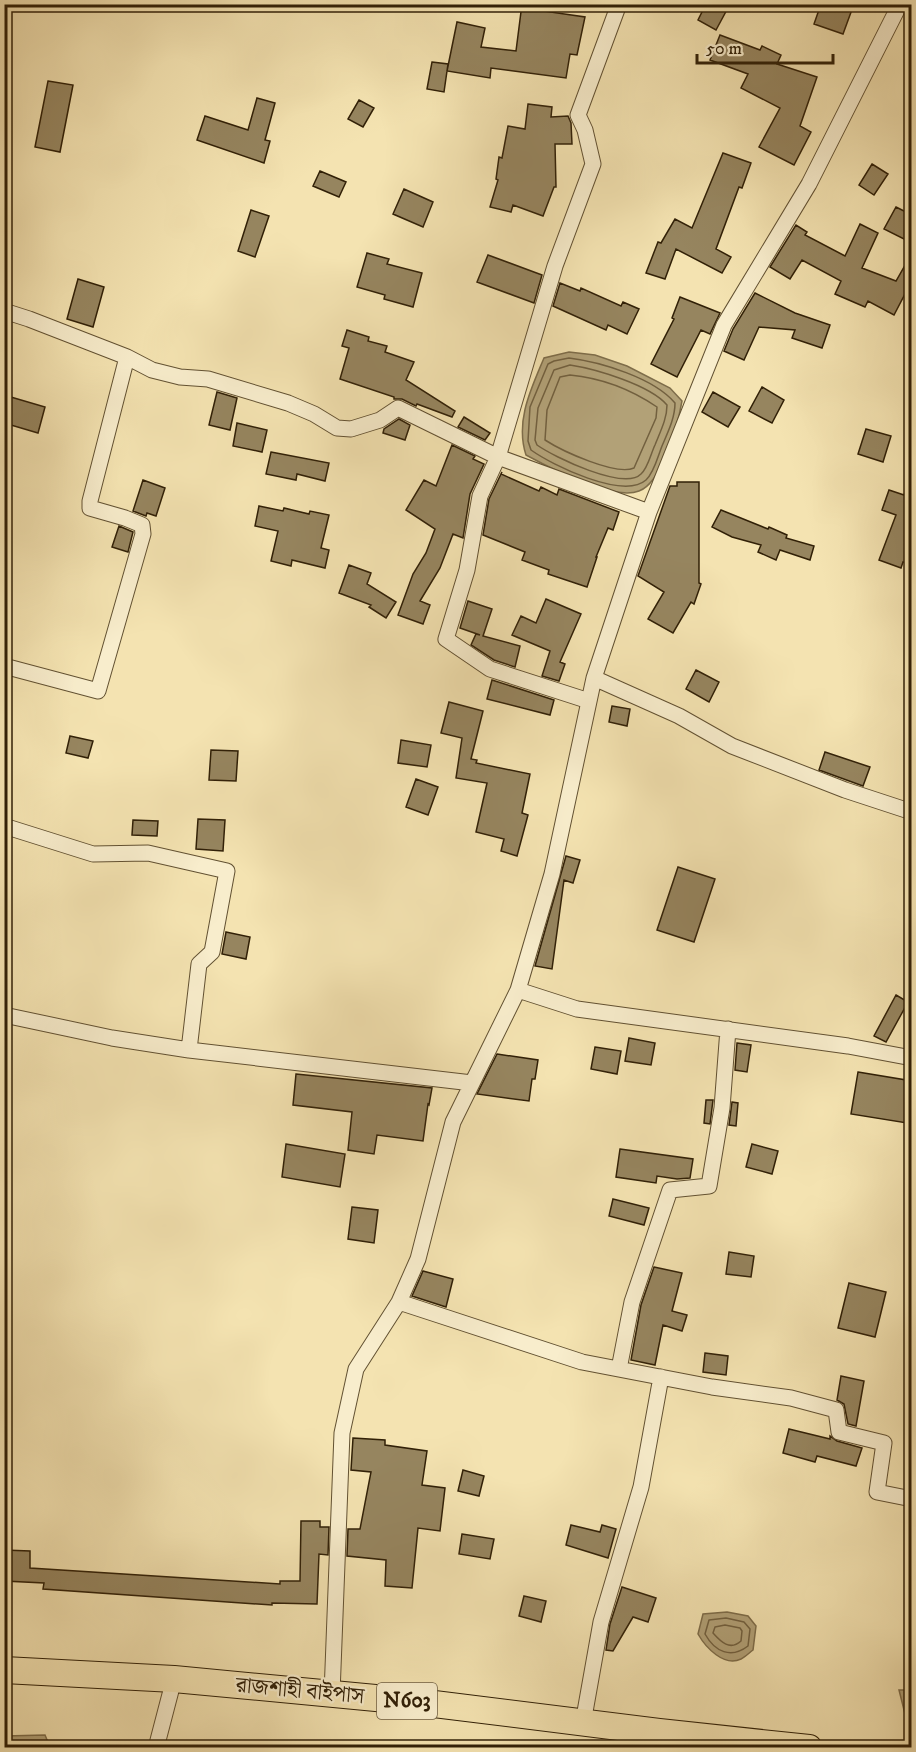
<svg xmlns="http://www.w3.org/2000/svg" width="916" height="1752" viewBox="0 0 916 1752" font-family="'IM FELL DW Pica','Noto Serif Bengali',serif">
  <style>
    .water { fill: #b2a177; stroke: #7e6d4a; stroke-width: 1.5 }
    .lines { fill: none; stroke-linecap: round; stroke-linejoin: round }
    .shore { stroke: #72603f; stroke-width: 1.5 }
    .building { fill: #96855f; stroke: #312007; stroke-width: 1.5 }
    .minor-casing { stroke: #625132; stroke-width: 17 }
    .trunk-casing { stroke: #312007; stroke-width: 28 }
    .minor { stroke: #f8edcc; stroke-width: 15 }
    .trunk { stroke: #f4e3b1; stroke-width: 26 }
    .labels { text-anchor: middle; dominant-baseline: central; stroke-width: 4.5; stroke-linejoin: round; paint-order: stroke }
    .shield { fill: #f8edcc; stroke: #6d5e42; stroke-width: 1.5 }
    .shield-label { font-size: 21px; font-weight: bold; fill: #312007 }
    .street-label { font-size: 22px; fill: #312007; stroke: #f8edcc }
  </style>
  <rect width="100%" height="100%" fill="#f4e3b1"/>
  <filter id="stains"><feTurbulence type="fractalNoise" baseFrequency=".00333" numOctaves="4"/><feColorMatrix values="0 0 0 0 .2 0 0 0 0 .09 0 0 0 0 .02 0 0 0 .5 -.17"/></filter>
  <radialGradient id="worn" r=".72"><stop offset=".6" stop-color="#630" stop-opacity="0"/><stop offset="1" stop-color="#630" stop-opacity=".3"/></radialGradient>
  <!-- water -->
  <path class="water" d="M569,352L595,355L627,366L670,388L682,401C678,424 662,483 639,491C613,501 550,468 526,455C515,421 531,389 544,358Z
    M727,1612L748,1616L756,1626L753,1650C749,1653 745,1657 741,1659C724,1667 706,1648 698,1634L703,1614Z
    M899,1690H911V1722L905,1714Z
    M45,1735L50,1747H5V1736Z"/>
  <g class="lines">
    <!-- shore -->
    <path class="shore" d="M569,358C601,362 654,378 675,403C675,418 668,432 662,446C658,456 654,473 646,480C623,500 552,465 531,450L528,441L530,407L548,364L554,361Z
      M570,365C596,369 650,385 667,405C667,419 660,432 655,445C651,453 648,468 641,474C624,491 554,457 537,445L535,440L538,408L554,370Z
      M570,375C601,378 632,390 657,407L656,418L634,468C616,476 562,451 545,440L547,410L560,377Z
      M726,1618L744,1622L750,1629L748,1646C731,1659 715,1652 705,1634L709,1620Z
      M725,1625L740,1628L742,1631L741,1641C730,1651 721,1642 713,1633L715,1627Z"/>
  </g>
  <!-- building -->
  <path class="building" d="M522,4H545L543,11L585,17L577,55L570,54L566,78L491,68L490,78L447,71L457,22L485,28L481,47L516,51Z
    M706,4H730L716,30L698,20Z
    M821,4H854L843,34L814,24Z
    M720,35L760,50L762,46L781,55L777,64L817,77L800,126L811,132L794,165L759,147L780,108L741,88L748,74L710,60Z
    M432,62L448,64L444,92L427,89Z
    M48,81L73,85L60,152L35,147Z
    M257,98L275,103L265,140L270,141L264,163L197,140L205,116L248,130Z
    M359,100L374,108L363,127L348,119Z
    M528,104L552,107L551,117L568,116L571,123L572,144H555L556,187H554L543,216L513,205L511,212L490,207L498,180L496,179L499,157L502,158L508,126L525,129Z
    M723,153L751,163L742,188L739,187L716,249L731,257L722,273L676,249L665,279L646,273L658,242L661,243L675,219L692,228Z
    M872,164L888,174L874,195L859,185Z
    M320,171L346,182L339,197L313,186Z
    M404,189L433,202L423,227L393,214Z
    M896,207L912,215V243L884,229Z
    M251,210L269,216L255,257L238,251Z
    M860,224L878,233L862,268L896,281L912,253V297L905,294L894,315L868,301L865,307L835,294L841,281L802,260L790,279L770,267L796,225L807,232L805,235L845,256Z
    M367,253L389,259L387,264L422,273L413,307L384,299L385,295L357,287Z
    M488,255L542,275L534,303L477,282Z
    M78,279L104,287L93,327L67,319Z
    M560,283L580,291L581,288L621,306L623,302L639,309L627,334L608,325L606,330L553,306Z
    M755,293L795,313L830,325L822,348L792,338L795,330L759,327L744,360L724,351L733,329Z
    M680,297L720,313L710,334L701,330L677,377L651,364L674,319L672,318Z
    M347,330L369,337L368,341L387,346L385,352L414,362L406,380L455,411L452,417L417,404L416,406L402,399H394V397L340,379L349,348L342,346Z
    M762,387L784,400L772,423L749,411Z
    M217,392L237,398L230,430L209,425Z
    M713,392L740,407L728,427L702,412Z
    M4,395L45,407L38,433L4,423Z
    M464,417L490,433L485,440L458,427Z
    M399,419L410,425L405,440L383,433L384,429Z
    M237,423L267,430L262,452L233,446Z
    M866,429L891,436L883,462L858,454Z
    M452,445L475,456L473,459L484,464L470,494L463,538L453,534L440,568L420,601L430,605L423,624L398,615L413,574L426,553L435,529L406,510L424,480L436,486Z
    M271,452L329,463L325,481L297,474L296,480L266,474Z
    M502,472L501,474L539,491L541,487L557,495L559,489L619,512L613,530L608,528L596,557H597L587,587L548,574L549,570L522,560L525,552L483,535L489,499Z
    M910,478L912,565L903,562L901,568L879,560L896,515L882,510L889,490L904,495Z
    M143,480L165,488L156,516L147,513L146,516L133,511Z
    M677,482H699V583L701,584L694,604L691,602L673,633L648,619L664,592L638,576L670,486H677Z
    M259,506L283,511L284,508L309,514L310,511L329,515L321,548L329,550L325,568L292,560L291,566L271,561L278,531L255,526Z
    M721,510L768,529L769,527L787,535L786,538L814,546L810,560L780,550L776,560L758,552L761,545L732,537L712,527Z
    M119,526L133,532L128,552L112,547Z
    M349,565L371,573L367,584L396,602L386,618L369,607L371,605L339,593Z
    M546,599L581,614L560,662L565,664L559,681L542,676L550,651L512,635L521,616L536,623Z
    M468,601L492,609L483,636L520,646L515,667L494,660L471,645L476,634L480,635L460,628Z
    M696,670L719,682L709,702L686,689Z
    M492,680L554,700L550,715L487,699Z
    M449,702L483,711L471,759L477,760L476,763L530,774L522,813L528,815L517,856L501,851L504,839L476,832L487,783L456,778L462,738L441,733Z
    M612,706L630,709L627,726L609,722Z
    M70,736L93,741L88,758L66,753Z
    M401,740L431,745L427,767L398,763Z
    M211,750L238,751L236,781L209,780Z
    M825,752L870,767L863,786L819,770Z
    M416,779L438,787L428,815L406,807Z
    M198,819L225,820L223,851L196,849Z
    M133,820L158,821L157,836L132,835Z
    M566,856L580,860L573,883L564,880L552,969L535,966Z
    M678,867L715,879L694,942L657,930Z
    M226,932L250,937L246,959L222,954Z
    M896,995L908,1002L886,1042L874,1036Z
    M629,1038L655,1043L651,1065L625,1061Z
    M737,1043L751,1045L747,1072L735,1070Z
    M595,1047L621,1051L617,1074L591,1069Z
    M497,1054L538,1060L535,1079H532L529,1101L477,1094Z
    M858,1072L912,1081V1095L907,1123L851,1114Z
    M296,1074L432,1088L429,1105L428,1104L423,1141L377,1135L374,1154L348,1150L352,1112L293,1105Z
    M706,1100H713L710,1124L704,1123Z
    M732,1102L738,1103L736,1126L729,1125Z
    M286,1144L345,1154L340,1187L282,1177Z
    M752,1144L778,1151L772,1174L746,1167Z
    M620,1149L693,1159L690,1178L677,1179L657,1176L656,1183L616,1177Z
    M613,1199L649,1208L644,1225L609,1216Z
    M352,1207L378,1210L374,1243L348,1239Z
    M729,1252L754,1256L751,1277L726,1274Z
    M654,1267L682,1273L672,1311L687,1315L682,1331L663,1325L655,1365L631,1360L641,1305Z
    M423,1271L453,1279L446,1307L412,1296Z
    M849,1283L886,1292L875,1337L838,1328Z
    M705,1353L728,1356L726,1375L703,1372Z
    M841,1376L864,1381L856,1426L848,1424L844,1404L837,1400Z
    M789,1429L830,1439V1436L837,1441L862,1448L856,1466L817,1456L815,1462L783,1453Z
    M353,1438L385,1440V1445L427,1451L422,1485L445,1488L440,1531L418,1528L412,1588L385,1586L386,1560L347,1556L348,1529H360L371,1472L351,1470Z
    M463,1470L484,1476L479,1496L458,1491Z
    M301,1521H320V1527H329L328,1555L319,1554L317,1604L272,1603V1605L43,1589L44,1583L4,1581V1550L30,1551V1568L280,1584V1581H300Z
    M571,1525L600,1532L602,1525L616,1529L608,1558L566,1545Z
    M462,1534L494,1539L490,1559L459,1554Z
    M622,1587L656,1598L648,1622L633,1617L613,1651L606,1650L610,1624Z
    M524,1596L546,1601L541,1622L519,1616Z"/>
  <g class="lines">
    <defs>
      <path id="minor" d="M4,311L29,319L127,357L152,370L180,377L208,379L288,403L314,414L337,428L351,429L380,420L398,408L498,457L649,512
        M4,666L98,691L143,534L142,525L125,518L90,508V501L127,357
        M594,678L679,716L732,746L845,790L912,812
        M589,701L490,669L446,639L467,570L480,496L498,457L555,266L593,164L585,130L578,115L619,4
        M4,826L93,854L148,853L227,871L212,952L199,964L189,1050
        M518,990L577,1009L848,1046L912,1058
        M4,1015L112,1038L189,1050L472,1083
        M399,1302L582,1362L712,1387L791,1398L836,1410L839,1432L884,1443L877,1492L912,1499
        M619,1369L632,1302L670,1190L709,1186L722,1108L728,1029
        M332,1694L342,1433L356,1369L399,1302L418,1259L453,1122L518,990L552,874L594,678L649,512L724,325L809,184L900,4
        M583,1723L601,1622L641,1487L661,1377
        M156,1748L174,1679"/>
      <path id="trunk" d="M4,1670L174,1679L418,1702L659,1732L809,1748"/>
    </defs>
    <!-- minor casing -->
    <use href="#minor" class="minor-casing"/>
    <!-- trunk casing -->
    <use href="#trunk" class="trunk-casing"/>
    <!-- minor -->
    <use href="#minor" class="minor"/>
    <!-- trunk -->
    <use href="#trunk" class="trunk"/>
  </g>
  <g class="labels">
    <!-- shield labels -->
    <rect class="shield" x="377" y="1683" width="60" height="36" rx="4.5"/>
    <g class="shield-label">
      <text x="407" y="1701">N603</text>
    </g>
    <!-- street labels -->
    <g class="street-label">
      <text transform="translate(300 1691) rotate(5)">রাজশাহী বাইপাস</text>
    </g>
  </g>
  <!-- margin -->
  <rect width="916" height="1752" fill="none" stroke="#f4e3b1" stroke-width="24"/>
  <rect x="6" y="6" width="904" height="1740" fill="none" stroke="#312007" stroke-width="3"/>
  <rect x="12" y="12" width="892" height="1728" fill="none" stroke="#312007" stroke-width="1.5"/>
  <!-- scale -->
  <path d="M697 54v9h136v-9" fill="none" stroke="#312007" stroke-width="3"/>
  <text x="706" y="54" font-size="18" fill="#312007" stroke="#f8edcc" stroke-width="4.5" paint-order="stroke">50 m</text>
  <rect width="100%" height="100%" filter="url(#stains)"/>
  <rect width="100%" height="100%" fill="url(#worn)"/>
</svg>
